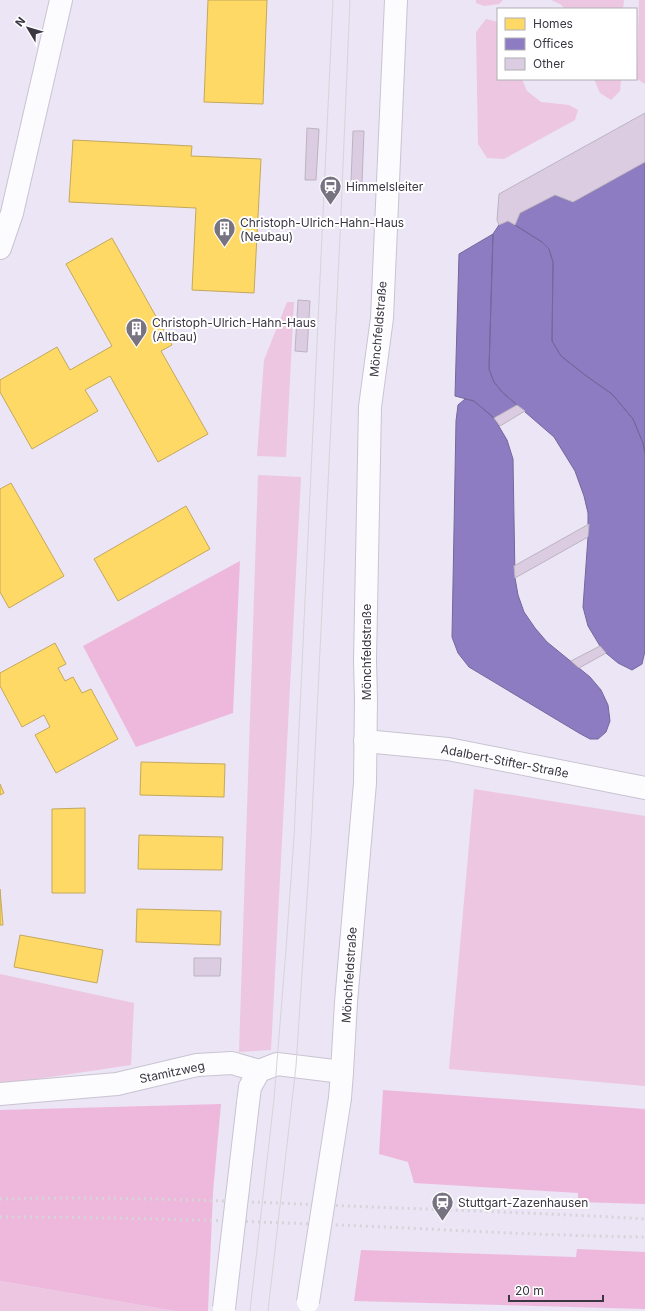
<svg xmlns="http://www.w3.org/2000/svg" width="645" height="1311" viewBox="0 0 645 1311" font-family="Inter,sans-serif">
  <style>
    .green { fill: #edc6e1 }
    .forest { fill: #eeb8dd }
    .homes { fill: #ffd966; stroke: #c4a85b }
    .offices { fill: #8e7cc3; stroke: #75679c }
    .building { fill: #dccce2; stroke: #bbb4c0 }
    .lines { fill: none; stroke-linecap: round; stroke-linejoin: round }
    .street-casing { stroke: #c9c4d1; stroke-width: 24 }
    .secondary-casing { stroke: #c9c4d1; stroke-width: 24 }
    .street { stroke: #fcfbfe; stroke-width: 22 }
    .secondary { stroke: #fcfbfe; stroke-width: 22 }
    .tram { stroke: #d6d4d8; stroke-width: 1 }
    .rail { stroke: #d6d4d8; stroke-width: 3; stroke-dasharray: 2 4; stroke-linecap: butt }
    .street-bridge-casing { stroke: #c9c4d1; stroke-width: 24; stroke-linecap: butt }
    .secondary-bridge-casing { stroke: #c9c4d1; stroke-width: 24; stroke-linecap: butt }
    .street-bridge { stroke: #fcfbfe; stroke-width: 22 }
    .secondary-bridge { stroke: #fcfbfe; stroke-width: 22 }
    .labels { text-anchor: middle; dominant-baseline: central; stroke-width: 4; stroke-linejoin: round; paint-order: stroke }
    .poi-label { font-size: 12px; fill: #3a3642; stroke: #fff; text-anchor: start }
    .street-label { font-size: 12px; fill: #3a3642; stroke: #fff }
  </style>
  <rect width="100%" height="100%" fill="#ebe5f6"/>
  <!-- green -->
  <path class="green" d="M476,0H503L499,4L484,6L476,3Z
    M551,0H624L623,9H565L560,4Z
    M639,0H645V84L637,79Z
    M486,19L498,22V79H522L527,91L541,102L569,105L578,110L575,120L504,159L487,158L478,144L476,32Z
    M594,79H621L620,91L611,100L600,93Z
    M287,302H294L286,457L257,456L264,360Z
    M258,475L301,477L271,1050L239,1052Z
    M474,789L645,816V1086L449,1069Z
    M0,974L134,1003L131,1065L17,1082L0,1083Z
    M0,1281L175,1311H0Z"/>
  <!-- forest -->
  <path class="forest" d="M240,561L233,713L136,747L83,646Z
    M383,1090L645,1109V1204L578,1202V1193L414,1183L408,1162L379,1154Z
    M221,1104L213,1192L208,1311H175L0,1281V1110Z
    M577,1249L645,1252V1309L354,1301L361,1250L576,1257Z"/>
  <!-- homes -->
  <path class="homes" d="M208,0H267L263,104L204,102Z
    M73,140L192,146L191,156L261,159L254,293L192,290L196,208L69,202Z
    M112,238L172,345L161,351L208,434L158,462L110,376L85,390L98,411L32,449L0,392V380L57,347L70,370L112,346L66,264Z
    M11,483L64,576L9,608L0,592V489Z
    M186,506L210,549L118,601L94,559Z
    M55,643L66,664L58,668L65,681L73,677L82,693L91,689L118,739L56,773L35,735L50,727L44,715L22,727L0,686V673Z
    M141,762L225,764L224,797L140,795Z
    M0,784L4,793L0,795Z
    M85,808V893H52V809Z
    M139,835L223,837L222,870L138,869Z
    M0,889L3,925H0Z
    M137,909L221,911L220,945L136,942Z
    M20,935L103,950L97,983L14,967Z"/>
  <!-- offices -->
  <path class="offices" d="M645,162V454L643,443L633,419L612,394L585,375L561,356L552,341L553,262L549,249L542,242L515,225L520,213L555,195L573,202Z
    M508,221L515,225L542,242L549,249L553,262L552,341L561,356L585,375L612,394L633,419L643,443L645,454V651L642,664L632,670L618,663L606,653L600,646L588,626L583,607L588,537V513L584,496L575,471L554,437L502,392L494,382L489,369L493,234L499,225Z
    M493,234L489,369L494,382L502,392L517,405L494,418L474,401L455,396L459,254Z
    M465,399L474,401L494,418L507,440L513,459L515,578L518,595L524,612L535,628L547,642L590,677L601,690L608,705L610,721L606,732L598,739H590L579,733L469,667L458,653L452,637L456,421L458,405Z"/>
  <!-- building -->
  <path class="building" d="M645,113V162L573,202L555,195L520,213L515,225L508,221L499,225L497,220L499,194Z
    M307,128L319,129L316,180H305Z
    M353,131H364L362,183L351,182Z
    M298,300L310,301L307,352L295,351Z
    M517,405L525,411L500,426L494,418Z
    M589,524L588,537L515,578L514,566Z
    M600,646L606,653L579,668L571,661Z
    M194,958H221L220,976H194Z"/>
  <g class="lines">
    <defs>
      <path id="street" d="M0,248L12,213L61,0
        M365,741L448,749L645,788
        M0,1094L117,1084L197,1065L232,1063L259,1071L277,1064L342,1072
        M248,1103L250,1087L259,1071"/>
      <path id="secondary" d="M340,1098L342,1072L346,1002L365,783L366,700L365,660L370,407L382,318L396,0"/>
    </defs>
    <!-- street casing -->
    <use href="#street" class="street-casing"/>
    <!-- secondary casing -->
    <use href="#secondary" class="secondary-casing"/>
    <!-- street -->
    <use href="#street" class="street"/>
    <!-- secondary -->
    <use href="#secondary" class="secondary"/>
    <!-- tram -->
    <path class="tram" d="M250,1311L274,1099L286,949L294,837L333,0
      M268,1311L296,1066L311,837L340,236L350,0"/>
    <!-- rail -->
    <path class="rail" d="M0,1199C116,1196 231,1201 347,1206C446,1210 546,1213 645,1219
      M0,1217C136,1217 272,1222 408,1228C487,1232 566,1236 645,1237"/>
    <defs>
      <path id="street-bridge" d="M224,1308L248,1103"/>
      <path id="secondary-bridge" d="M308,1302L340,1098"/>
    </defs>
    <!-- street-bridge casing -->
    <use href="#street-bridge" class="street-bridge-casing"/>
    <!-- secondary-bridge casing -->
    <use href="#secondary-bridge" class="secondary-bridge-casing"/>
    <!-- street-bridge -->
    <use href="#street-bridge" class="street-bridge"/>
    <!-- secondary-bridge -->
    <use href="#secondary-bridge" class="secondary-bridge"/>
  </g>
  <!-- icons -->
  <defs>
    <symbol id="station-pin" viewBox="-11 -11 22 30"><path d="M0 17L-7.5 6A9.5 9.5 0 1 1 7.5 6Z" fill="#787381" stroke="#fff"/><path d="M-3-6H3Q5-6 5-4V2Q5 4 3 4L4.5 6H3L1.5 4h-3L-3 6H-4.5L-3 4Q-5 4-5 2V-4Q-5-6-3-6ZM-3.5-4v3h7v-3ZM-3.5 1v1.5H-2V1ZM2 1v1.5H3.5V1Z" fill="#fff"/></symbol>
    <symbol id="building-pin" viewBox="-11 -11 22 30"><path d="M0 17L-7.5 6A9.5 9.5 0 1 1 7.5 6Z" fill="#787381" stroke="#fff"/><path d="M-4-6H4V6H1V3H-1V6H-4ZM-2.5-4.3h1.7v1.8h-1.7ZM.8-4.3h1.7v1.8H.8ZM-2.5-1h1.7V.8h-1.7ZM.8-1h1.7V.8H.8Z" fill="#fff"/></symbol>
  </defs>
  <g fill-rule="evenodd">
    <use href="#station-pin" x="318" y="174" width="25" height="34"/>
    <use href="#building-pin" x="212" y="216" width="25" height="34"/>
    <use href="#building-pin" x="124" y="316" width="25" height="34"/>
    <use href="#station-pin" x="430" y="1190" width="25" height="34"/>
  </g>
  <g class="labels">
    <!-- poi labels -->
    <g class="poi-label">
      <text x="346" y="186">Himmelsleiter</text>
      <text x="240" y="222">Christoph-Ulrich-Hahn-Haus<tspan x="240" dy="14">(Neubau)</tspan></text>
      <text x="152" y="322">Christoph-Ulrich-Hahn-Haus<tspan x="152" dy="14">(Altbau)</tspan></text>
      <text x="458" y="1202">Stuttgart-Zazenhausen</text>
    </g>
    <!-- street labels -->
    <g class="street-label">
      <text transform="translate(378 329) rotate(-85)">Mönchfeldstraße</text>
      <text transform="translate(366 652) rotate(-90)">Mönchfeldstraße</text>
      <text transform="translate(505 761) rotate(11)">Adalbert-Stifter-Straße</text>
      <text transform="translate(349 975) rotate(-86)">Mönchfeldstraße</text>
      <text transform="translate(172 1072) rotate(-12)">Stamitzweg</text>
    </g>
  </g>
  <!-- legend -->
  <rect x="497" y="8" width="140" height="72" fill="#ffffff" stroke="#b0afb3"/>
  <rect x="505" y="18" width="20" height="12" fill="#ffd966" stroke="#b0afb3"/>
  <text x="533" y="28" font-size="12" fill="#3a3642">Homes</text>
  <rect x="505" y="38" width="20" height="12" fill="#8e7cc3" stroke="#b0afb3"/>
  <text x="533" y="48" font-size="12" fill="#3a3642">Offices</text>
  <rect x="505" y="58" width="20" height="12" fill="#dccce2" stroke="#b0afb3"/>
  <text x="533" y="68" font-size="12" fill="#3a3642">Other</text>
  <!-- north arrow -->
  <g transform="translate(28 28) rotate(308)" stroke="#ffffff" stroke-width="3" paint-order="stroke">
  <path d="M0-3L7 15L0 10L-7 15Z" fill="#3a3642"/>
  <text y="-6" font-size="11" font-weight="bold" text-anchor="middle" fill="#3a3642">N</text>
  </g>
  <!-- scale -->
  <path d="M509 1295v6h94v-6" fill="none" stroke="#3a3642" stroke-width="2"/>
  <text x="515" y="1295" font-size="12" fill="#3a3642" stroke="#ffffff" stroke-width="3" paint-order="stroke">20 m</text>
</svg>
